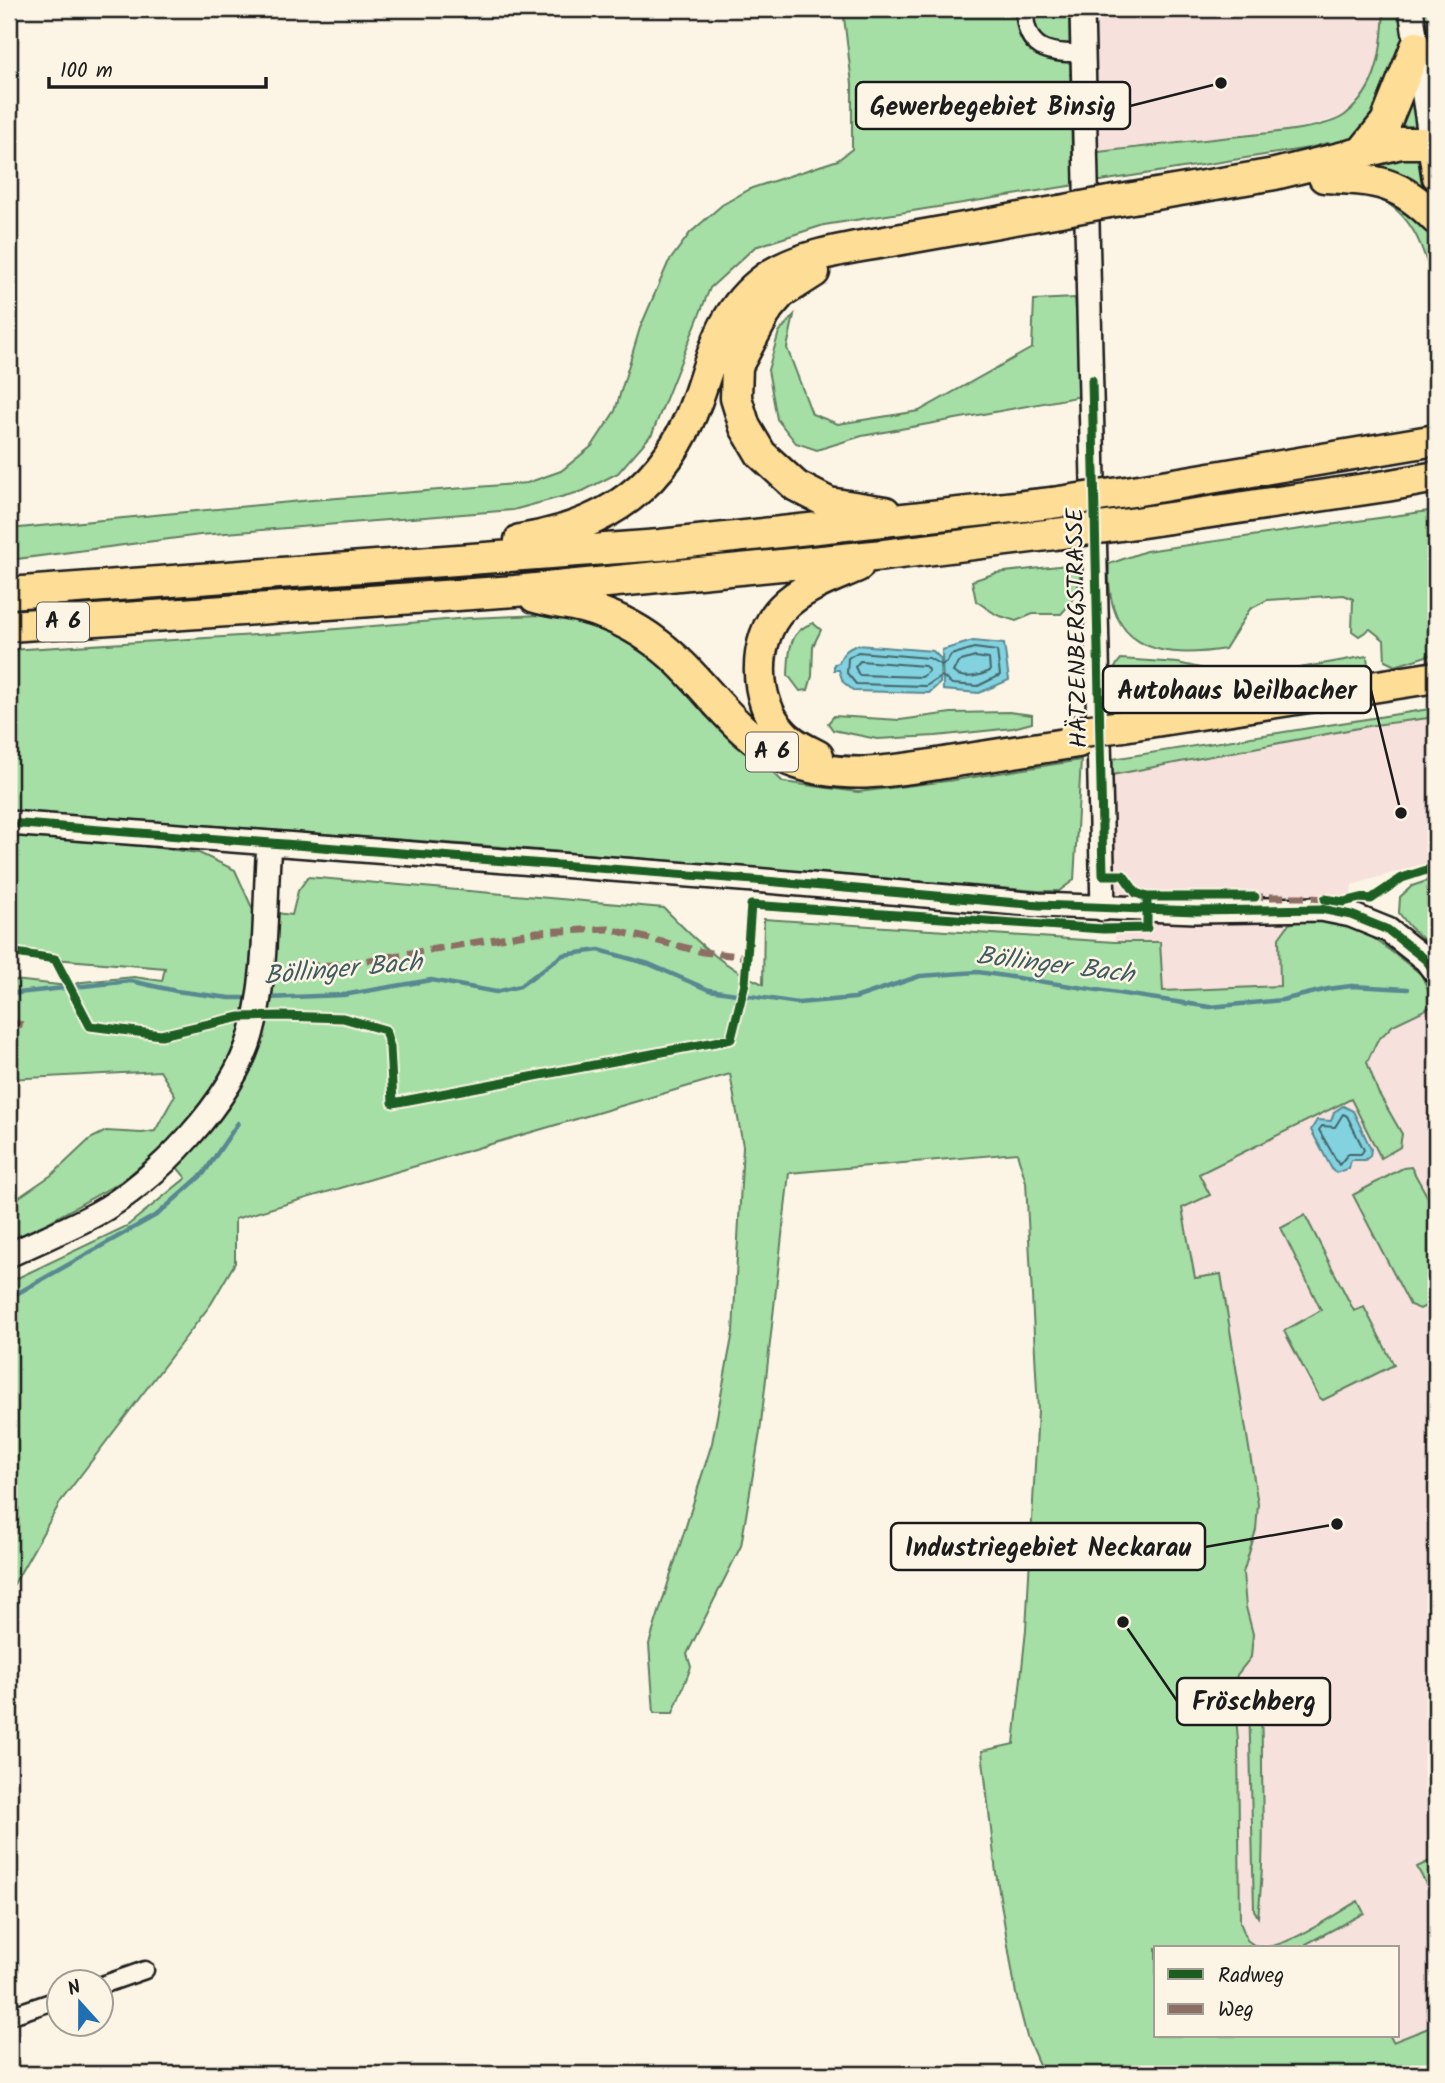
<svg xmlns="http://www.w3.org/2000/svg" width="1445" height="2083" viewBox="0 0 1445 2083" font-family="Kalam,sans-serif">
  <style>
    .built { fill: #f6e1dc }
    .green { fill: #a5dfa5; stroke: #607e60; stroke-width: 2 }
    .water { fill: #82d2df; stroke: #598991; stroke-width: 2 }
    .lines { fill: none; stroke-linecap: round; stroke-linejoin: round }
    .shore { stroke: #45656a; stroke-width: 2 }
    .stream { stroke: #598991; stroke-width: 4.5 }
    .street-casing { stroke: #1c1c1c; stroke-width: 21 }
    .secondary-casing { stroke: #1c1c1c; stroke-width: 28 }
    .primary-casing { stroke: #1c1c1c; stroke-width: 32 }
    .highway-casing { stroke: #1c1c1c; stroke-width: 35 }
    .street { stroke: #fcf5e5; stroke-width: 16 }
    .secondary { stroke: #fcf5e5; stroke-width: 23 }
    .primary { stroke: #fedd96; stroke-width: 26 }
    .highway { stroke: #fedd96; stroke-width: 30 }
    .highway-bridge-casing { stroke: #1c1c1c; stroke-width: 35; stroke-linecap: butt }
    .highway-bridge { stroke: #fedd96; stroke-width: 30 }
    .quiet { stroke: #8d6e63; stroke-width: 7; stroke-dasharray: 14 7; stroke-linecap: butt }
    .cycleway-casing { stroke: #fcf5e5; stroke-width: 13 }
    .cycleway { stroke: #1b5e20; stroke-width: 9 }
    .labels { text-anchor: middle; dominant-baseline: central; stroke-width: 5; stroke-linejoin: round; paint-order: stroke }
    .shield { fill: #fcf5e5; stroke: #5f5d58; stroke-width: 2 }
    .shield-label { font-size: 23px; font-weight: bold; fill: #1c1c1c }
    .street-label { font-size: 24px; fill: #1c1c1c; stroke: #fcf5e5 }
    .water-label { font-size: 26px; font-style: italic; fill: #405c60; stroke: #fcf5e5 }
    .leader { fill: none; stroke: #1c1c1c; stroke-width: 2.5 }
    .callout-dot { fill: #1c1c1c; stroke: #fcf5e5; stroke-width: 2.5 }
    .callout { fill: #fcf5e5; stroke: #1c1c1c; stroke-width: 2.5 }
    .callout-label { font-size: 26px; text-anchor: middle; font-weight: bold; fill: #1c1c1c }
  </style>
  <rect width="100%" height="100%" fill="#fcf5e5"/>
  <filter id="ink" filterUnits="userSpaceOnUse"><feTurbulence type="fractalNoise" baseFrequency=".0143" numOctaves="2"/><feDisplacementMap in="SourceGraphic" scale="14" xChannelSelector="R" yChannelSelector="G"/><feConvolveMatrix kernelMatrix="1 2 1 2 8 2 1 2 1" color-interpolation-filters="sRGB"/></filter>
  <g filter="url(#ink)">
    <!-- built -->
    <path class="built" d="M1069,9H1384L1382,40L1377,67L1369,88L1342,117L1291,130L1071,155Z
      M1436,717V860L1352,885L1349,923L1279,938L1281,986L1162,991L1160,942H1115L1112,775L1374,725Z
      M1429,1009L1436,1010V2074L1243,2036H1398V1948H1232L1182,1208L1210,1195L1199,1174L1351,1099L1381,1157L1400,1147L1402,1134L1378,1092L1367,1062L1377,1041L1393,1025Z"/>
    <!-- green -->
    <path class="green" d="M843,9H1069L1072,155C1125,149 1178,143 1231,137C1257,134 1325,130 1345,115C1379,88 1382,49 1384,9H1436V295C1426,253 1411,199 1360,195C1351,194 1342,195 1333,195L1327,143L1309,148L824,225L755,247L710,288L652,434L618,473L583,491L513,510L200,535L9,560V529L312,500L527,483L561,471L592,446L615,411L640,328L668,263L690,233L722,205L752,188L838,160L852,149V84Z
      M1075,298L1082,396L862,436L817,450L796,443L777,419L768,370L779,332L794,315L787,348L812,414L838,424L919,411L1032,348L1034,300Z
      M1436,510V653L1395,666L1385,661L1384,640L1370,629L1359,636L1352,631L1353,599L1344,595L1267,600L1250,609L1225,649C1154,661 1105,645 1109,564L1146,551Z
      M1067,565L1081,566C1080,586 1075,600 1061,614H1033L1016,621L997,615L976,601L972,581L996,573Z
      M543,615L582,620L617,630L690,689L705,715L757,757L783,782L858,792L955,780L1081,760L1074,880L1059,891H1038L502,847L9,811V650L289,633L469,618Z
      M813,623L821,630L813,646L812,676L808,690L800,691L788,675C789,652 788,631 813,623Z
      M1367,656L1368,666L1354,675L1129,706C1114,695 1106,675 1121,659L1178,663L1244,678Z
      M1436,708V717L1374,725L1112,775V759Z
      M1009,712L1032,715V723L1013,728L936,736L877,739L833,730L828,723L834,716L900,720L951,713Z
      M9,832L54,835L199,853L235,870L253,910L292,915L298,891L308,877L664,908C695,940 721,966 763,984L764,919L1115,942H1160L1163,991L1280,986L1279,938L1289,924L1307,919L1349,923L1376,940L1421,974L1435,1005L1393,1025L1377,1041L1367,1062L1378,1092L1402,1134L1400,1147L1381,1158L1351,1099L1199,1174L1210,1195L1182,1208L1195,1278L1221,1274L1258,1504L1256,1530L1243,1573L1246,1607L1253,1634L1251,1657L1237,1675L1234,1693L1238,1740L1240,1922L1247,1940C1250,1942 1253,1945 1256,1946C1280,1954 1336,1913 1358,1901L1364,1913L1306,1944L1307,1948H1156V2036H1390L1393,2042L1436,2025V2074H1043L1027,2037L1016,1994L996,1873L982,1751L1014,1744L1026,1630L1038,1410L1026,1182L1017,1153L789,1173L760,1432L741,1546L687,1654L691,1667L673,1713H654L649,1644L712,1443L733,1332L743,1146L730,1074L235,1219V1263L211,1304L61,1501L9,1593V1282L127,1226L186,1178L161,1148L124,1180L45,1224L9,1241V1204L53,1174L90,1139L106,1131L142,1133L155,1131L175,1095L160,1071L9,1079V994L15,980L68,986L82,982L134,977L162,981L165,968L29,957L9,953Z
      M1436,878V951L1410,927L1399,913L1400,897L1412,886Z
      M1411,1167L1436,1212V1301L1420,1309L1410,1305L1353,1195L1403,1168Z
      M1305,1215L1354,1311L1364,1307L1394,1365L1323,1400L1319,1397L1284,1331L1321,1310L1281,1228Z
      M1255,1691L1260,1693C1262,1718 1262,1744 1262,1769C1263,1819 1264,1868 1258,1917L1254,1910L1249,1698Z
      M1436,1858V1903L1417,1867Z"/>
    <!-- water -->
    <path class="water" d="M973,641L1004,644L1009,680L979,693L943,690L942,650Z
      M857,645L933,651L941,659L940,683L929,693L854,691L843,682L839,670H834V664L839,663C842,653 847,649 857,645Z
      M1343,1106L1353,1111L1371,1149L1370,1156L1365,1160H1351L1349,1168L1336,1173L1333,1171L1311,1130L1317,1120L1331,1121L1334,1112Z"/>
    <g class="lines">
      <!-- shore -->
      <path class="shore" d="M974,648L997,651L1000,675L978,686L952,684L942,676L926,686L856,684L847,673L848,658L858,652L929,658L941,665L947,662L951,655Z
        M975,657L989,659L990,671C979,676 964,681 953,672L958,662Z
        M860,661L925,666L929,671L922,677L859,675L855,667Z
        M1343,1114L1347,1116L1364,1150L1361,1154H1348L1339,1165L1319,1130L1322,1126L1335,1127Z"/>
      <!-- stream -->
      <path class="stream" d="M9,991L17,993L131,981L176,991L230,998H250
        M266,998L343,995L431,980L496,992L520,986L563,955L599,950L649,964L709,990L798,1003L855,998L920,976L978,972L1210,1007L1282,1000L1328,989L1351,986L1408,989
        M11,1297L158,1214L204,1173L238,1123"/>
      <defs>
        <path id="street" d="M1025,9C1024,50 1048,54 1083,53
          M102,1985L145,1970
          M9,2016L60,1999"/>
        <path id="secondary" d="M1082,9L1103,909
          M1411,9L1431,143
          M9,823L754,880L1039,905L1196,911L1321,909L1351,915L1388,930L1426,960L1436,973
          M9,1255C38,1241 68,1229 96,1214C154,1183 233,1100 251,1035C268,973 264,907 269,844"/>
        <path id="primary" d="M1431,143L1436,177"/>
        <path id="highway" d="M1362,152L1386,122L1416,47
          M1324,177C1376,180 1398,180 1436,219
          M1109,202L1275,174L1401,143H1431
          M814,272L781,293L768,308L737,366L736,398L745,427L761,454L796,486L829,503L885,512
          M1133,491L1436,440
          M1136,523L1386,486L1436,477
          M520,540C607,526 666,486 697,400C714,352 721,311 766,278C802,252 865,246 908,238C959,229 1009,220 1060,211
          M9,593L660,545L1052,503
          M535,597C551,602 567,603 582,607C609,614 636,627 658,644C705,679 732,736 789,760C844,783 905,769 962,760C1000,754 1039,748 1078,742
          M9,626L515,591L884,555L1055,534
          M1123,726L1436,677
          M818,756C805,749 792,744 782,732C753,701 752,639 782,608C802,587 833,577 858,566"/>
      </defs>
      <!-- street casing -->
      <use href="#street" class="street-casing"/>
      <!-- secondary casing -->
      <use href="#secondary" class="secondary-casing"/>
      <!-- primary casing -->
      <use href="#primary" class="primary-casing"/>
      <!-- highway casing -->
      <use href="#highway" class="highway-casing"/>
      <!-- street -->
      <use href="#street" class="street"/>
      <!-- secondary -->
      <use href="#secondary" class="secondary"/>
      <!-- primary -->
      <use href="#primary" class="primary"/>
      <!-- highway -->
      <use href="#highway" class="highway"/>
      <defs>
        <path id="highway-bridge" d="M1060,211L1109,202
          M1052,503L1133,491
          M1055,534L1136,523
          M1075,732L1123,726"/>
      </defs>
      <!-- highway-bridge casing -->
      <use href="#highway-bridge" class="highway-bridge-casing"/>
      <!-- highway-bridge -->
      <use href="#highway-bridge" class="highway-bridge"/>
      <!-- quiet -->
      <path class="quiet" d="M1249,897H1303L1330,900
        M304,967L345,964L537,932L609,929L703,952L748,957
        M9,1022L23,1025"/>
      <defs>
        <path id="cycleway" d="M1092,380L1103,875H1123L1136,893L1147,897H1255
          M9,823L754,880L1039,905L1196,911L1321,909L1351,915L1388,930L1426,960L1436,973
          M1325,899L1344,902L1360,898L1371,899L1402,878L1436,867
          M9,952L55,959L90,1026L161,1035L240,1017L282,1016L343,1018L385,1030L390,1047L393,1103L731,1039L745,983L751,905L1103,929L1147,928V897"/>
      </defs>
      <!-- cycleway casing -->
      <use href="#cycleway" class="cycleway-casing"/>
      <!-- cycleway -->
      <use href="#cycleway" class="cycleway"/>
    </g>
  </g>
  <g class="labels">
    <!-- shield labels -->
    <g class="shield">
      <rect x="37" y="602.5" width="52" height="39" rx="5"/>
      <rect x="746" y="732.5" width="52" height="39" rx="5"/>
    </g>
    <g class="shield-label">
      <text x="63" y="622">A 6</text>
      <text x="772" y="752">A 6</text>
    </g>
    <!-- street labels -->
    <g class="street-label">
      <text transform="translate(1078 628) rotate(-91)">HÄTZENBERGSTRASSE</text>
    </g>
    <!-- water labels -->
    <g class="water-label">
      <text transform="translate(1055 966) rotate(7)">Böllinger Bach</text>
      <text transform="translate(343 970) rotate(-5)">Böllinger Bach</text>
    </g>
  </g>
  <!-- callouts -->
  <path class="leader" d="M1221 83L1130 106M1401 813L1371 690M1337 1524L1205 1547M1123 1622L1177 1701"/>
  <g class="callout-dot">
    <circle cx="1221" cy="83" r="7"/>
    <circle cx="1401" cy="813" r="7"/>
    <circle cx="1337" cy="1524" r="7"/>
    <circle cx="1123" cy="1622" r="7"/>
  </g>
  <g class="callout">
    <rect x="856" y="82" width="274" height="47" rx="7"/>
    <rect x="1103" y="666" width="268" height="47" rx="7"/>
    <rect x="891" y="1523" width="314" height="47" rx="7"/>
    <rect x="1177" y="1678" width="153" height="47" rx="7"/>
  </g>
  <g class="callout-label">
    <text x="993" y="115">Gewerbegebiet Binsig</text>
    <text x="1237" y="699">Autohaus Weilbacher</text>
    <text x="1048" y="1556">Industriegebiet Neckarau</text>
    <text x="1254" y="1710">Fröschberg</text>
  </g>
  <!-- margin -->
  <rect width="1445" height="2083" fill="none" stroke="#fcf5e5" stroke-width="35"/>
  <rect x="18" y="18" width="1410" height="2048" fill="none" stroke="#1c1c1c" stroke-width="2.5" filter="url(#ink)"/>
  <!-- legend -->
  <rect x="1154" y="1946" width="245" height="91" fill="#fcf5e5" stroke="#a29e95" stroke-width="2"/>
  <rect x="1168" y="1969" width="35" height="10" fill="#1b5e20" stroke="#a29e95" stroke-width="2"/>
  <text x="1218" y="1982" font-size="21" fill="#1c1c1c">Radweg</text>
  <rect x="1168" y="2004" width="35" height="10" fill="#8d6e63" stroke="#a29e95" stroke-width="2"/>
  <text x="1218" y="2016" font-size="21" fill="#1c1c1c">Weg</text>
  <!-- north arrow -->
  <g transform="translate(80 2003) rotate(339)"><circle r="33" fill="#fcf5e5" stroke="#a29e95" stroke-width="2"/>
  <path d="M0-5L12 26L0 18L-12 26Z" fill="#1f6fb2"/>
  <text y="-10" font-size="19" font-weight="bold" text-anchor="middle" fill="#1c1c1c">N</text>
  </g>
  <!-- scale -->
  <path d="M49 77v10h217v-10" fill="none" stroke="#1c1c1c" stroke-width="3.5"/>
  <text x="60" y="77" font-size="21" fill="#1c1c1c" stroke="#fcf5e5" stroke-width="5" paint-order="stroke">100 m</text>
</svg>
